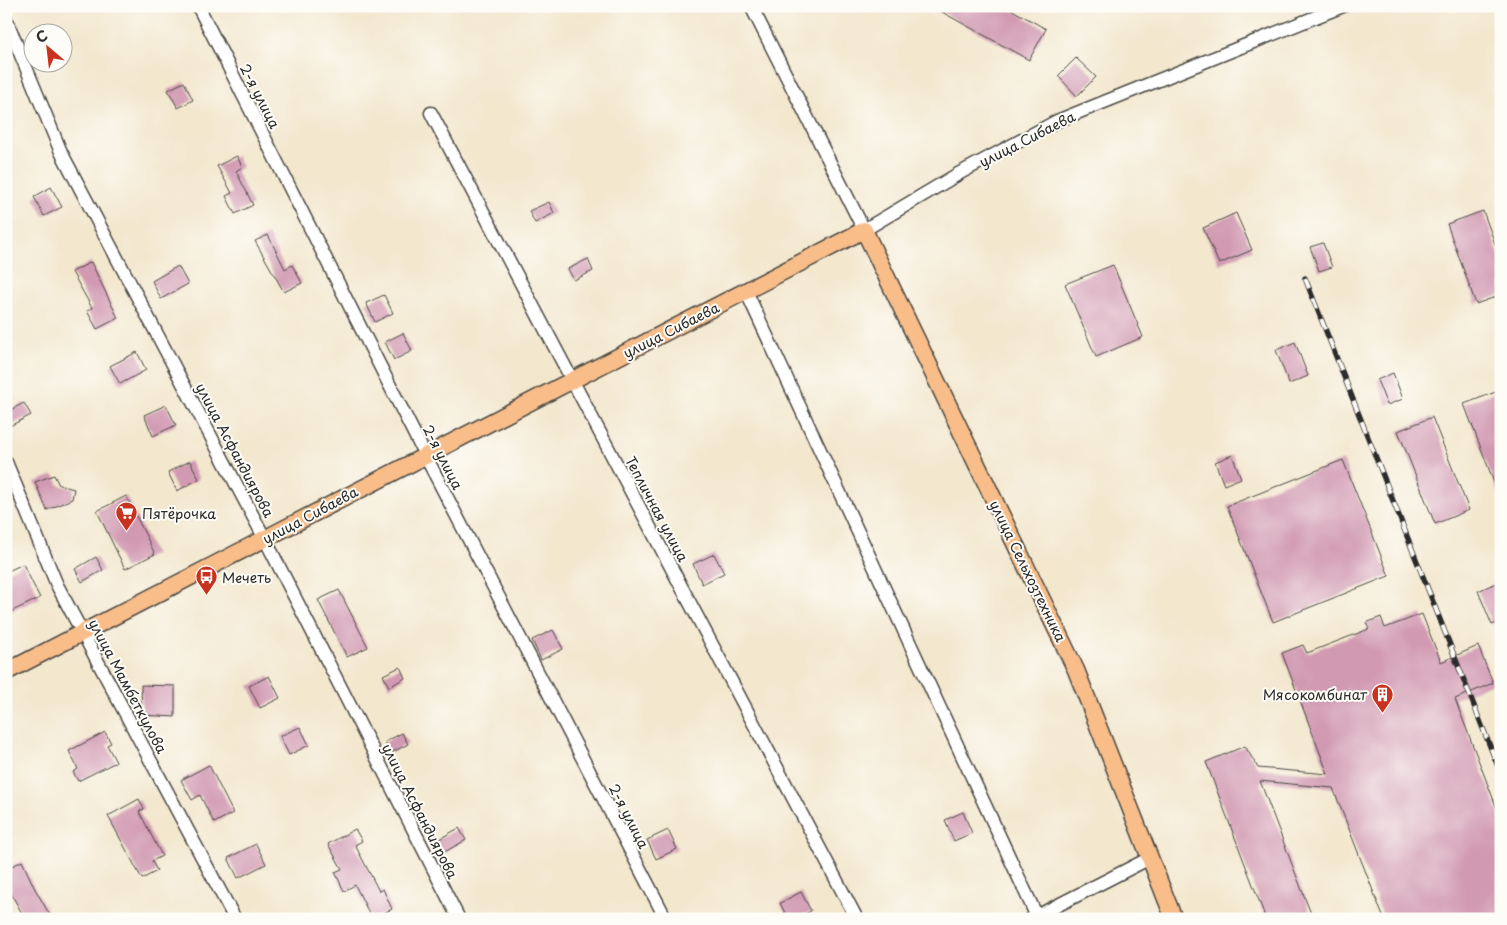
<svg xmlns="http://www.w3.org/2000/svg" width="1507" height="925" viewBox="0 0 1507 925" font-family="'Playpen Sans',sans-serif">
  <style>
    .building { fill: #d19ab2 }
    .lines { fill: none; stroke-linecap: round; stroke-linejoin: round }
    .minor-casing { stroke: #494743; stroke-width: 15 }
    .major-casing { stroke: #494743; stroke-width: 19 }
    .minor { stroke: #fff; stroke-width: 12 }
    .major { stroke: #f8bd89; stroke-width: 16 }
    .rail-casing { stroke: #2b2b2b; stroke-width: 5.5 }
    .rail { stroke: #fdfcf7; stroke-width: 4; stroke-dasharray: 11; stroke-linecap: butt }
    .labels { text-anchor: middle; dominant-baseline: central; stroke-width: 4; stroke-linejoin: round; paint-order: stroke }
    .street-label { font-size: 14px; fill: #2b2b2b; stroke: #fdfcf7 }
    .poi-label { font-size: 14px; fill: #2b2b2b; stroke: #fdfcf7; text-anchor: start }
  </style>
  <rect width="100%" height="100%" fill="#fdfcf7"/>
  <filter id="ink" filterUnits="userSpaceOnUse"><feTurbulence type="fractalNoise" baseFrequency=".02" numOctaves="2"/><feDisplacementMap in="SourceGraphic" scale="10" xChannelSelector="R" yChannelSelector="G"/><feConvolveMatrix kernelMatrix="1 2 1 2 8 2 1 2 1" color-interpolation-filters="sRGB"/></filter>
  <filter id="wash" filterUnits="userSpaceOnUse"><feTurbulence type="fractalNoise" baseFrequency=".0096" numOctaves="4" result="noise"/><feDisplacementMap in="SourceGraphic" scale="20" xChannelSelector="R" yChannelSelector="G"/><feGaussianBlur stdDeviation="1.12" result="paint"/><feColorMatrix in="noise" values="0 0 0 0 0 0 0 0 0 0 0 0 0 0 0 0 0 1.4 0 .05"/><feComposite in="paint" operator="in"/></filter>
  <g filter="url(#wash)">
    <rect width="100%" height="100%" fill="#f3e7ce"/>
    <g id="blocks">
      <!-- building -->
      <path class="building" d="M931,6H1005L1046,29L1029,60Z
        M1076,58L1096,77L1077,96L1058,76Z
        M184,82L193,100L178,108L168,90Z
        M237,156L242,167L236,171L253,205L235,214L226,196L232,193L217,166Z
        M51,187L62,207L44,216L34,197Z
        M549,202L554,213L535,223L529,211Z
        M1483,211L1501,260V295L1476,304L1447,224Z
        M1236,213L1252,250L1219,264L1203,228Z
        M268,235L285,269L292,265L302,283L284,292L255,241Z
        M1323,243L1332,267L1319,271L1310,247Z
        M588,259L593,271L574,280L568,269Z
        M91,262L118,318L97,329L87,311L92,308L72,272Z
        M1113,265L1143,337L1096,357L1065,284Z
        M178,266L188,284L161,299L152,281Z
        M384,295L393,313L375,322L366,303Z
        M403,333L412,351L394,360L385,342Z
        M1295,342L1308,376L1289,384L1276,350Z
        M137,352L146,370L120,384L110,366Z
        M1393,373L1403,399L1387,405L1377,380Z
        M1501,390V498H1500L1464,404Z
        M24,403L31,415L6,428V412Z
        M166,405L176,425L153,436L144,415Z
        M1432,417L1469,510L1435,524L1398,431Z
        M1232,455L1241,478L1224,485L1215,462Z
        M1343,460L1389,576L1273,622L1227,506Z
        M190,461L199,479L177,491L168,472Z
        M54,475L59,485L74,489L72,499L47,510L35,482Z
        M126,496L155,554L125,569L97,511Z
        M714,554L724,573L702,584L693,564Z
        M96,557L103,570L82,582L75,569Z
        M23,564L40,598L10,612L6,604V572Z
        M1496,583L1501,593V621L1492,625L1478,591Z
        M339,590L368,647L347,657L318,600Z
        M1422,614L1441,662L1478,646L1493,683L1455,699L1501,819V919H1384L1333,788L1260,781L1313,919H1266L1206,762L1245,746L1258,768L1328,774L1282,653L1303,645L1307,653L1369,629L1366,623L1381,617L1385,628Z
        M553,630L563,649L541,660L532,640Z
        M400,667L405,678L389,687L383,675Z
        M269,676L280,698L260,708L249,686Z
        M141,685L175,686V717L142,715Z
        M300,727L309,745L289,755L280,736Z
        M105,732L111,743L107,745L116,762L78,781L73,772L78,769L69,751Z
        M402,733L408,744L391,753L385,742Z
        M209,765L233,813L214,823L200,795L192,800L181,780Z
        M139,799L144,809L139,811L162,856L152,861L157,871L142,879L108,816Z
        M963,812L972,833L954,841L945,820Z
        M459,828L466,840L439,855L432,843Z
        M355,829L362,841L355,845L379,891L383,889L392,909L372,919L355,885L344,891L335,872L342,869L328,844Z
        M668,830L677,849L656,859L647,840Z
        M256,844L266,864L238,878L228,858Z
        M22,861L34,887L52,919H25L6,884V869Z
        M801,892L811,911L796,919H788L780,903Z"/>
    </g>
  </g>
  <g filter="url(#ink)">
    <use href="#blocks" fill-opacity="0" stroke="#494743" stroke-width="1"/>
    <g class="lines">
      <defs>
        <path id="minor" d="M198,6L425,455L666,919
          M751,6L864,230L960,173L1057,121L1343,6
          M6,19L61,152L265,539L459,919
          M431,113L857,919
          M746,291L1038,919
          M6,462L57,585L235,919
          M1031,919L1150,858"/>
        <path id="major" d="M6,672L864,230L1076,670L1174,919"/>
      </defs>
      <!-- minor casing -->
      <use href="#minor" class="minor-casing"/>
      <!-- major casing -->
      <use href="#major" class="major-casing"/>
      <!-- minor -->
      <use href="#minor" class="minor"/>
      <!-- major -->
      <use href="#major" class="major"/>
      <defs>
        <path id="rail" d="M1305,278L1501,774"/>
      </defs>
      <!-- rail casing -->
      <use href="#rail" class="rail-casing"/>
      <!-- rail -->
      <use href="#rail" class="rail"/>
    </g>
  </g>
  <!-- icons -->
  <defs>
    <symbol id="supermarket-pin" viewBox="-11 -11 22 30"><path d="M0 17L-7.5 6A9.5 9.5 0 1 1 7.5 6Z" fill="#c8321e" stroke="#fdfcf7"/><path d="M-6-5.5h2.5l.6 2H6L4.5 2H-2.5L-4.4-4H-6ZM-1.5 3.2a1.3 1.3 0 1 0 .1 0ZM3 3.2a1.3 1.3 0 1 0 .1 0Z" fill="#fff"/></symbol>
    <symbol id="bus-pin" viewBox="-11 -11 22 30"><path d="M0 17L-7.5 6A9.5 9.5 0 1 1 7.5 6Z" fill="#c8321e" stroke="#fdfcf7"/><path d="M-5-6H5V4H4V6H2V4H-2V6H-4V4H-5ZM-3.5-4V0h7V-4ZM-3.5 1.2v1.5H-2V1.2ZM2 1.2v1.5H3.5V1.2Z" fill="#fff"/></symbol>
    <symbol id="building-pin" viewBox="-11 -11 22 30"><path d="M0 17L-7.5 6A9.5 9.5 0 1 1 7.5 6Z" fill="#c8321e" stroke="#fdfcf7"/><path d="M-4-6H4V6H1V3H-1V6H-4ZM-2.5-4.3h1.7v1.8h-1.7ZM.8-4.3h1.7v1.8H.8ZM-2.5-1h1.7V.8h-1.7ZM.8-1h1.7V.8H.8Z" fill="#fff"/></symbol>
  </defs>
  <g fill-rule="evenodd">
    <use href="#supermarket-pin" x="114" y="500" width="25" height="34"/>
    <use href="#bus-pin" x="194" y="564" width="25" height="34"/>
    <use href="#building-pin" x="1370" y="682" width="25" height="34"/>
  </g>
  <g class="labels">
    <!-- street labels -->
    <g class="street-label">
      <text transform="translate(260 96) rotate(63)">2-я улица</text>
      <text transform="translate(1027 139) rotate(-27)">улица Сибаева</text>
      <text transform="translate(671 330) rotate(-27)">улица Сибаева</text>
      <text transform="translate(235 450) rotate(62)">улица Асфандиярова</text>
      <text transform="translate(443 457) rotate(63)">2-я улица</text>
      <text transform="translate(657 509) rotate(62)">Тепличная улица</text>
      <text transform="translate(310 515) rotate(-28)">улица Сибаева</text>
      <text transform="translate(1028 571) rotate(64)">улица Сельхозтехника</text>
      <text transform="translate(128 686) rotate(62)">улица Мамбеткулова</text>
      <text transform="translate(420 811) rotate(63)">улица Асфандиярова</text>
      <text transform="translate(629 816) rotate(63)">2-я улица</text>
    </g>
    <!-- poi labels -->
    <g class="poi-label">
      <text x="142" y="513">Пятёрочка</text>
      <text x="222" y="577">Мечеть</text>
      <text x="1367" y="694" text-anchor="end">Мясокомбинат</text>
    </g>
  </g>
  <!-- margin -->
  <rect width="1507" height="925" fill="none" stroke="#fdfcf7" stroke-width="25"/>
  <!-- north arrow -->
  <g transform="translate(48 48) rotate(332)"><circle r="24" fill="#fdfcf7" stroke="#a9a8a5"/>
  <path d="M0-4L9 19L0 12L-9 19Z" fill="#c8321e"/>
  <text y="-8" font-size="14" font-weight="bold" text-anchor="middle" fill="#2b2b2b">С</text>
  </g>
</svg>
